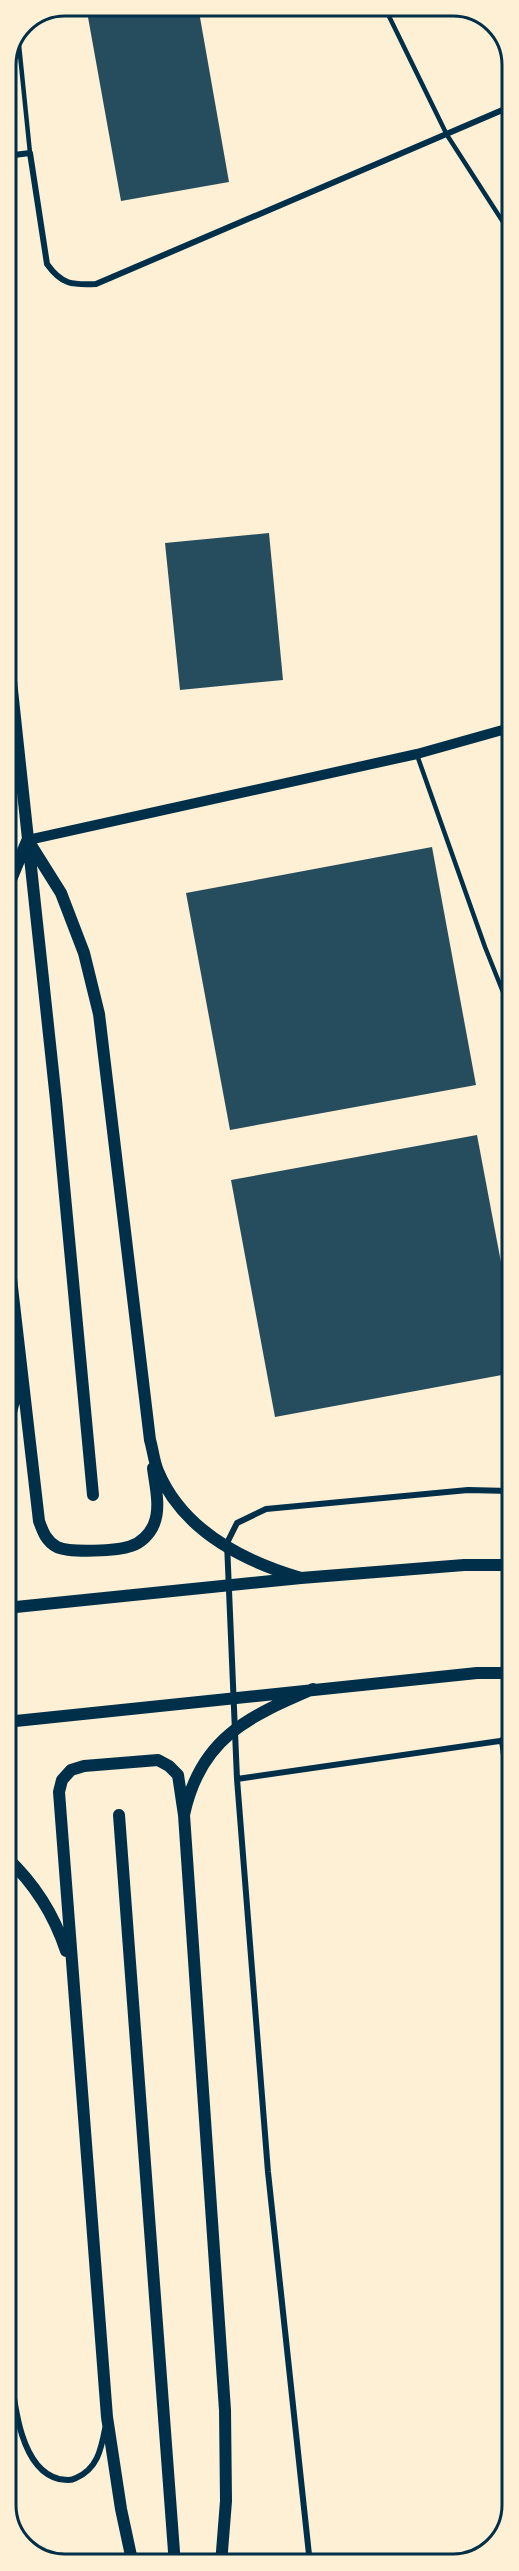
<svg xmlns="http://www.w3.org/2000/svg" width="519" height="2571" viewBox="0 0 519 2571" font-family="'Asap Condensed',sans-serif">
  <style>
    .building { fill: #264d5e }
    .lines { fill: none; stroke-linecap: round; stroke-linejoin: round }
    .service { stroke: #003049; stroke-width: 4.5 }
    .minor { stroke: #003049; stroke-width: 6 }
    .tertiary { stroke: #003049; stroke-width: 10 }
    .secondary { stroke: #003049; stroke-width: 12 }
    .rim { fill: none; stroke: #003049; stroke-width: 3 }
  </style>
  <rect width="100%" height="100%" fill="#fdf0d5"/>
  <!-- building -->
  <path class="building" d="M86,6H198L229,182L121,201Z
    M269,533L283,680L180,690L165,543Z
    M432,847L476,1085L230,1130L186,893Z
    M477,1135L513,1326V1373L275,1417L231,1180Z"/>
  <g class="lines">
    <!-- service -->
    <path class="service" d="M384,6L447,135L512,236
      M18,35L30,153
      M417,755L485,947L513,1017"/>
    <!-- minor -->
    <path class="minor" d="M6,156L30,153L47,264C62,285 72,285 96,284L512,106
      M502,1740L513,1825
      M237,1779L513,1739
      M7,2344C13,2382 14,2468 59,2479C66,2480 70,2481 76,2478C97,2469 101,2450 105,2429
      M7,2509L8,2517
      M310,2564L268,2172L237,1779L227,1543L237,1523L266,1509L468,1490L513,1491"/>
    <!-- tertiary -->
    <path class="tertiary" d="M28,840L417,754L513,727"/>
    <!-- secondary -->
    <path class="secondary" d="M6,634L56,1100L93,1495
      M29,842L61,893L84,953L99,1014L150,1440C153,1450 154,1462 158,1471C183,1531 243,1561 301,1578
      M6,892L27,841
      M6,1235L39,1521C43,1532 46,1541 57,1547C70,1553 118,1551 131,1546C141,1543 150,1534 154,1524C161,1507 155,1485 153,1468
      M6,1432L19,1381
      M6,1608L301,1578L464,1565H513
      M6,1722L477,1673H513
      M119,1815L175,2565
      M6,1857C35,1884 54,1914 66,1951
      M221,2564L226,2501L225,2410L184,1815C200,1739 247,1717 313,1689
      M133,2565L121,2509L107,2417L59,1792L62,1780L71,1770L84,1766L158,1760L169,1766L178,1775L184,1815"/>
  </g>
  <!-- crop -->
  <path d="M0 0H519V2571H0ZM65 16H453A49 49 0 0 1 502 65V2505A49 49 0 0 1 453 2554H65A49 49 0 0 1 16 2505V65A49 49 0 0 1 65 16Z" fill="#fdf0d5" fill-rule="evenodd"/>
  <path class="rim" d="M65 16H453A49 49 0 0 1 502 65V2505A49 49 0 0 1 453 2554H65A49 49 0 0 1 16 2505V65A49 49 0 0 1 65 16Z"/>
</svg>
